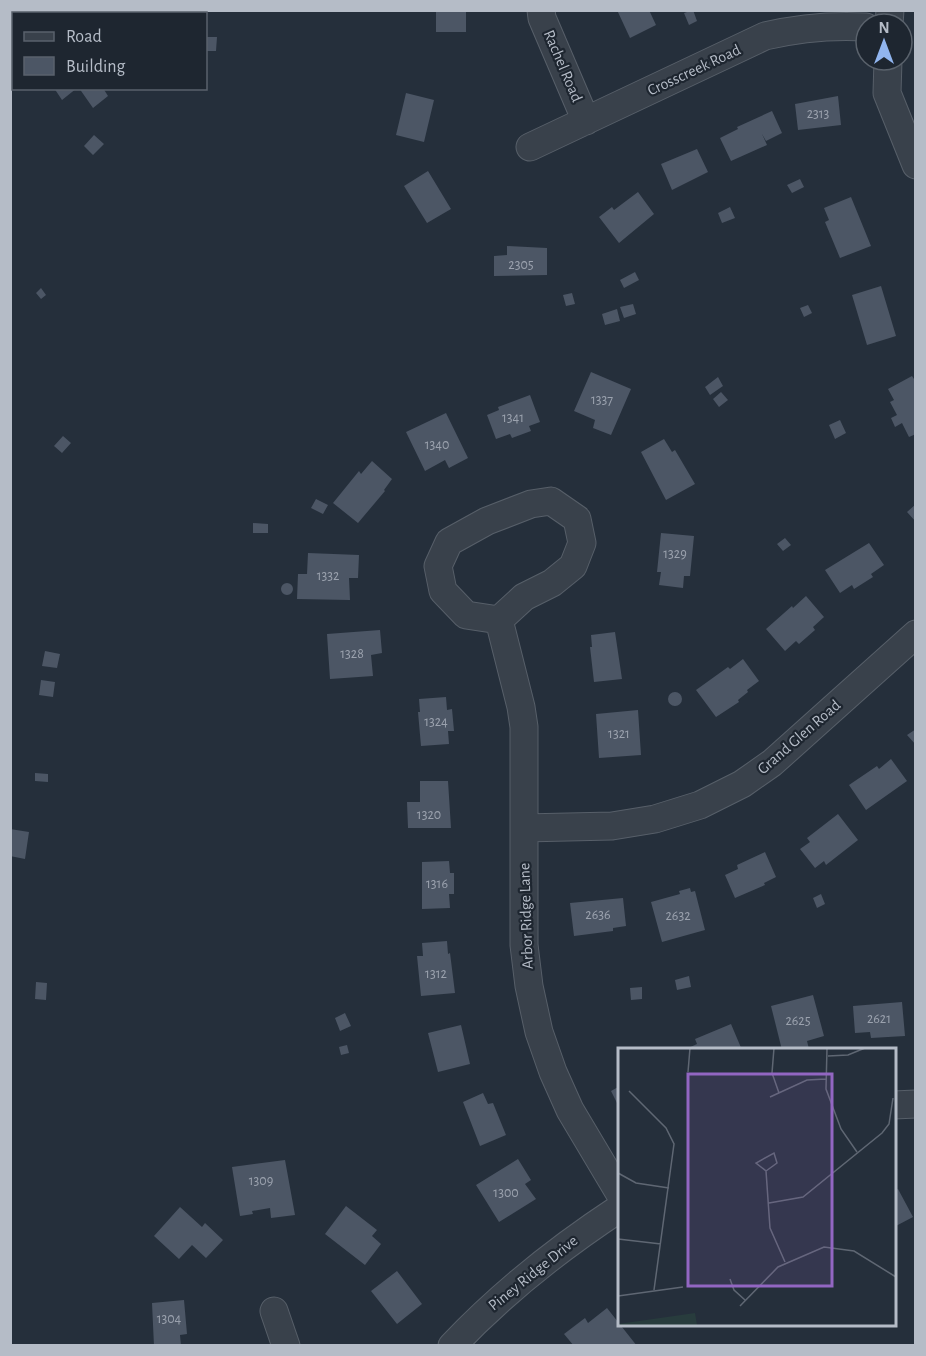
<svg xmlns="http://www.w3.org/2000/svg" width="926" height="1356" viewBox="0 0 926 1356" font-family="'Alegreya Sans',sans-serif">
  <style>
    .building { fill: #4c5665 }
    .lines { fill: none; stroke-linecap: round; stroke-linejoin: round }
    .street-casing { stroke: #575f69; stroke-width: 29 }
    .street { stroke: #39414b; stroke-width: 27 }
    .labels { text-anchor: middle; dominant-baseline: central; stroke-width: 4.5; stroke-linejoin: round; paint-order: stroke }
    .number-label { font-size: 14px; fill: #9ba2ae }
    .street-label { font-size: 16px; fill: #b5bcc7; stroke: #1e2630 }
    .inset-road { fill: none; stroke: #5f6773; stroke-width: 1.5 }
    .view { fill: #9266c2; fill-opacity: 0.15; stroke: #9266c2; stroke-width: 3 }
    .inset-edge { fill: none; stroke: #b5bcc7; stroke-width: 3 }
  </style>
  <rect width="100%" height="100%" fill="#252f3b"/>
  <!-- building -->
  <path class="building" d="M436,10H466V32H436Z
    M617,10H649L656,25L630,38Z
    M693,10L697,21L689,25L684,13Z
    M207,37H217L216,51H206Z
    M54,88H77L62,100Z
    M79,88H103L108,96L93,108Z
    M406,93L434,100L424,142L396,135Z
    M838,96L841,125L798,130L795,104Z
    M772,111L782,133L766,141L762,134L767,145L731,161L720,138L738,129L737,127Z
    M94,135L104,144L93,155L84,146Z
    M697,149L708,172L672,190L661,164Z
    M428,171L451,209L427,223L404,186Z
    M800,179L804,187L792,193L787,185Z
    M638,192L654,214L619,243L599,217L612,207L614,210Z
    M851,197L871,246L840,258L825,222L829,220L824,208Z
    M730,207L735,218L722,223L718,213Z
    M507,246L547,248V275L494,276V256L507,255Z
    M635,272L639,280L624,288L620,280Z
    M881,286L896,336L867,345L852,295Z
    M41,288L46,295L41,299L36,293Z
    M572,293L575,304L566,306L563,295Z
    M633,304L636,314L624,318L620,307Z
    M808,305L812,313L804,317L800,308Z
    M617,309L620,321L605,325L602,314Z
    M591,372L631,389L611,435L593,428L595,420L574,411Z
    M912,376L916,382V434L909,437L902,423L895,427L891,418L897,415L890,402L894,400L888,389Z
    M718,377L723,386L710,395L705,387Z
    M721,392L728,400L719,407L713,399Z
    M530,395L540,422L529,426L531,431L512,438L510,434L496,439L487,415L499,410L498,407Z
    M446,413L468,458L449,468L445,460L425,471L406,432Z
    M840,420L846,433L835,439L829,425Z
    M63,436L71,443L62,453L54,446Z
    M664,439L672,452L675,450L695,484L666,500L641,452Z
    M372,461L392,479L384,490L385,491L358,523L333,503L359,471L361,474Z
    M316,499L328,505L323,514L311,508Z
    M916,504V522L907,512Z
    M253,523L268,524V533H253Z
    M661,533L694,536L690,576H684L683,588L659,585L661,572H657Z
    M785,538L791,545L783,551L777,544Z
    M869,543L884,565L871,574L873,577L854,589L852,585L840,593L825,570Z
    M308,553L359,555L358,578H349L350,600L297,599L298,574H307Z
    M281 589a6 6 0 1 1 12 0a6 6 0 1 1-12 0Z
    M806,596L824,617L813,627L815,630L799,644L796,641L785,651L766,629L792,606L793,608Z
    M380,630L382,653L371,655L373,676L330,679L327,634Z
    M615,632L622,679L594,682L590,647H592L591,635Z
    M45,651L60,654L57,668L42,666Z
    M743,659L759,681L747,690L748,692L738,700L739,702L716,717L696,690L728,667L730,669Z
    M41,680L55,682L53,697L39,695Z
    M668 699a7 7 0 1 1 14 0a7 7 0 1 1-14 0Z
    M446,697L447,710L452,709L454,731H448L449,744L421,746L418,712H420L419,699Z
    M638,710L641,755L599,758L596,714Z
    M916,729V745L907,735Z
    M891,759L907,781L866,810L849,785L877,766L879,769Z
    M35,773L48,774V782L35,781Z
    M420,781H448L451,828H408L407,802H420Z
    M838,814L858,840L826,865L824,861L815,868L800,849L810,842L807,838Z
    M10,829L29,832L25,859L10,856Z
    M765,852L776,877L764,883L765,885L735,898L725,875L738,869L737,865Z
    M449,861L450,873H454V894H449L450,908L422,909V862Z
    M690,888L691,892L695,891L705,930L662,942L651,902L680,894L679,891Z
    M821,894L825,904L817,908L813,898Z
    M623,898L626,926L613,928V931L574,936L570,903Z
    M447,941L448,954L450,953L455,993L421,996L417,956H423L422,943Z
    M689,976L691,987L677,990L675,980Z
    M36,982L47,983L46,1000L35,999Z
    M642,987V999L631,1000L630,988Z
    M813,995L824,1036L807,1041L809,1049L782,1050L771,1006Z
    M902,1002L905,1036L871,1038L870,1032L855,1033L853,1006Z
    M345,1013L351,1026L340,1031L335,1018Z
    M731,1024L742,1050H684L697,1044L695,1039Z
    M461,1025L470,1064L438,1072L428,1033Z
    M347,1045L349,1053L341,1055L339,1047Z
    M620,1086V1109L611,1091Z
    M483,1093L488,1104L493,1103L506,1135L480,1146L463,1102Z
    M518,1159L531,1180L525,1184L536,1199L499,1222L476,1185Z
    M285,1160L295,1215L271,1218L270,1208L252,1211L253,1214L240,1216L232,1167Z
    M898,1189L913,1217L894,1227V1191Z
    M346,1206L377,1230L372,1236L381,1244L365,1265L325,1234Z
    M180,1207L202,1227L205,1223L223,1240L206,1258L192,1245L179,1259L154,1236Z
    M397,1271L422,1304L397,1324L371,1291Z
    M184,1300L187,1334L180,1335L181,1346H154L152,1303Z
    M607,1308L637,1346H574L564,1334L585,1318L588,1323Z"/>
  <g class="lines">
    <defs>
      <path id="street" d="M541,10L542,18L586,121
        M889,24L890,10
        M888,60L887,93L916,165
        M530,147L765,36C799,28 831,25 866,27
        M551,501L577,519L582,543L573,566L552,583L524,597L499,620L466,615L443,591L438,566L449,542L487,521L531,504Z
        M499,620L521,707L524,727V945L529,986L539,1032L553,1072L570,1110L620,1194
        M524,828L612,826L655,819L700,805L742,784L772,763L916,634
        M894,1105L916,1104
        M274,1311L286,1346
        M452,1346C503,1292 559,1248 620,1208"/>
    </defs>
    <!-- street casing -->
    <use href="#street" class="street-casing"/>
    <!-- street -->
    <use href="#street" class="street"/>
  </g>
  <g class="labels">
    <!-- number labels -->
    <g class="number-label">
      <text x="818" y="114">2313</text>
      <text x="521" y="265">2305</text>
      <text x="602" y="400">1337</text>
      <text x="513" y="418">1341</text>
      <text x="437" y="445">1340</text>
      <text x="675" y="554">1329</text>
      <text x="328" y="576">1332</text>
      <text x="352" y="654">1328</text>
      <text x="436" y="722">1324</text>
      <text x="619" y="734">1321</text>
      <text x="429" y="815">1320</text>
      <text x="437" y="884">1316</text>
      <text x="598" y="915">2636</text>
      <text x="678" y="916">2632</text>
      <text x="436" y="974">1312</text>
      <text x="879" y="1019">2621</text>
      <text x="798" y="1021">2625</text>
      <text x="261" y="1181">1309</text>
      <text x="506" y="1193">1300</text>
      <text x="169" y="1319">1304</text>
    </g>
    <!-- street labels -->
    <g class="street-label">
      <text transform="translate(563 66) rotate(67)">Rachel Road</text>
      <text transform="translate(694 70) rotate(-25)">Crosscreek Road</text>
      <text transform="translate(799 737) rotate(-41)">Grand Glen Road</text>
      <text transform="translate(526 916) rotate(-92)">Arbor Ridge Lane</text>
      <text transform="translate(533 1273) rotate(-39)">Piney Ridge Drive</text>
    </g>
  </g>
  <!-- overview -->
  <g transform="translate(618 1048)">
    <rect width="278" height="278" fill="#252f3b"/>
    <path d="M77,265L79,277H0V276Z" fill="#283c3d"/>
    <path class="inset-road" d="M156,0L154,25L161,45M209,0L208,41L223,81L239,104M210,8L230,7L247,0M70,24L72,0M11,43L48,80L56,96L36,242M152,49L189,32L208,31M148,123L159,115L156,105L138,115L148,123L152,180L167,214M0,125L18,135L51,140M151,155L185,149L264,85L271,76L275,50M0,191L43,196M112,231L116,242L127,252M0,248L65,239M122,258L160,219L206,199L236,203L278,229"/>
    <path class="view" d="M70,26H214V238H70Z"/>
    <rect width="278" height="278" class="inset-edge"/>
  </g>
  <!-- border -->
  <rect width="926" height="1356" fill="none" stroke="#b5bcc7" stroke-width="24"/>
  <!-- legend -->
  <rect x="12" y="12" width="195" height="78" fill="#1e2630" stroke="#5a626c" stroke-width="1.5"/>
  <rect x="24" y="32" width="30" height="9" fill="#39414b" stroke="#5a626c" stroke-width="1.5"/>
  <text x="66" y="42" font-size="18" fill="#b5bcc7">Road</text>
  <rect x="24" y="57" width="30" height="18" fill="#4c5665" stroke="#5a626c" stroke-width="1.5"/>
  <text x="66" y="72" font-size="18" fill="#b5bcc7">Building</text>
  <!-- north arrow -->
  <g transform="translate(884 42)"><circle r="28" fill="#1e2630" stroke="#5a626c" stroke-width="1.5"/>
  <path d="M0-4.5L10 22L0 15L-10 22Z" fill="#91b5ef"/>
  <text y="-9" font-size="16" font-weight="bold" text-anchor="middle" fill="#b5bcc7">N</text>
  </g>
</svg>
